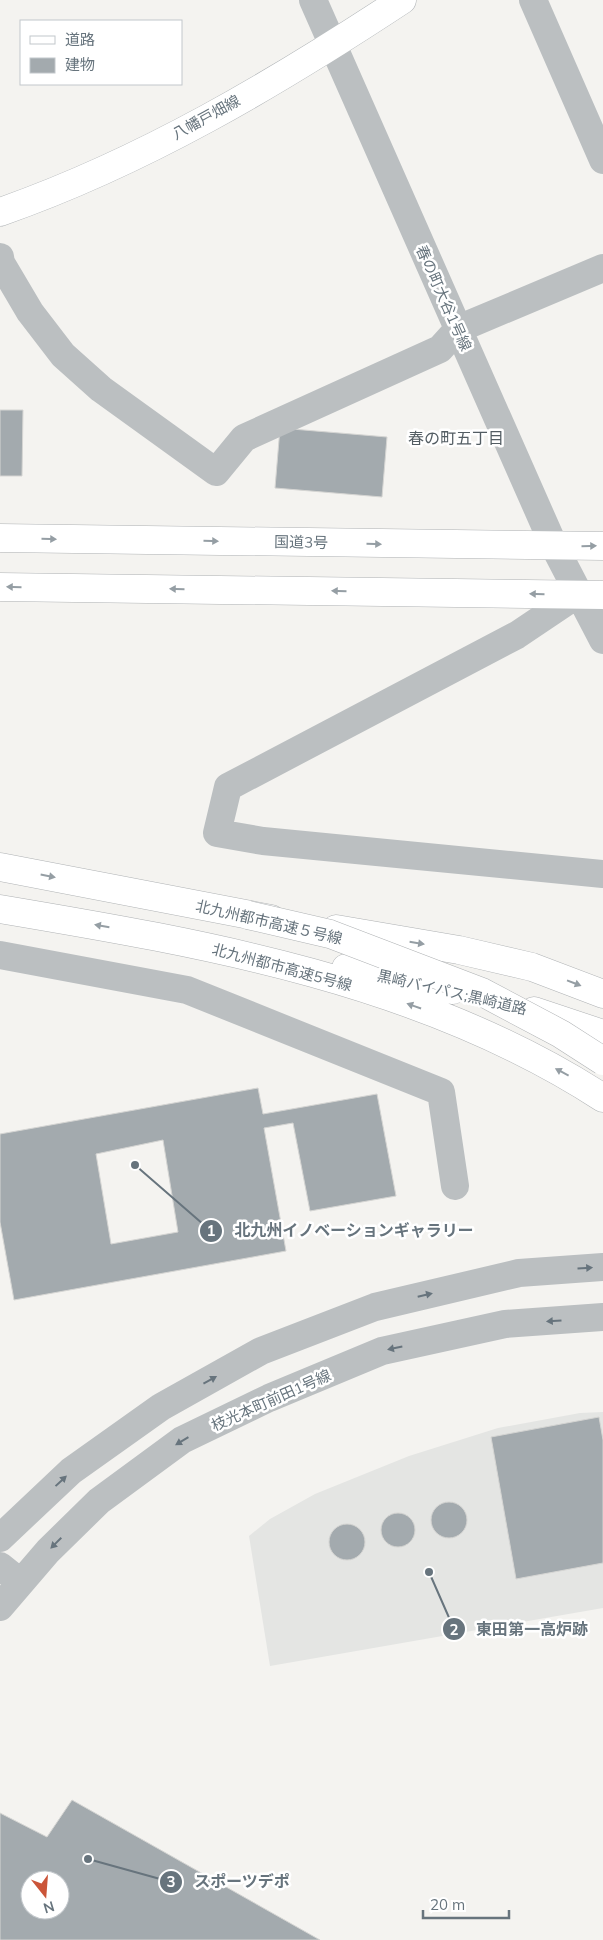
<svg xmlns="http://www.w3.org/2000/svg" width="603" height="1940" viewBox="0 0 603 1940" font-family="Mulish,'Noto Sans JP',sans-serif">
  <style>
    .built { fill: #e4e5e3 }
    .building { fill: #a3aaae; stroke: #d5d5d3; fill-rule: evenodd }
    .lines { fill: none; stroke-linecap: round; stroke-linejoin: round }
    .major-casing { stroke: #afb3b6; stroke-width: 29 }
    .highway-casing { stroke: #afb2b4; stroke-width: 29 }
    .minor { stroke: #bbbfc1; stroke-width: 28 }
    .major { stroke: #fff; stroke-width: 28 }
    .highway { stroke: #fff; stroke-width: 28 }
    .highway-bridge-casing { stroke: #afb2b4; stroke-width: 29; stroke-linecap: butt }
    .highway-bridge { stroke: #fff; stroke-width: 28 }
    .oneway { fill: #959ea4 }
    .oneway2 { fill: #67747d }
    .labels { text-anchor: middle; dominant-baseline: central; stroke-width: 5; stroke-linejoin: round; paint-order: stroke }
    .street-label { font-size: 15px; fill: #67747d; stroke: #fff }
    .neighbourhood-label { font-size: 16px; fill: #535d63; stroke: #fff }
    .leader { fill: none; stroke: #67747d; stroke-width: 2 }
    .callout-dot { fill: #67747d; stroke: #fff; stroke-width: 2 }
    .mark-label { font-size: 15px; text-anchor: middle; font-weight: bold; fill: #fff }
    .callout-label { font-size: 16px; text-anchor: middle; font-weight: bold; fill: #67747d; stroke: #fff; stroke-width: 5; stroke-linejoin: round; paint-order: stroke }
  </style>
  <rect width="100%" height="100%" fill="#f4f3f0"/>
  <!-- built -->
  <path class="built" d="M603,1412V1608L270,1666L249,1536L270,1519L315,1494L409,1456L498,1428L580,1413Z"/>
  <!-- building -->
  <path class="building" d="M0,410H23L22,476H0Z
    M280,428L387,437L382,497L275,488Z
    M258,1088L263,1114L377,1094L396,1196L310,1211L293,1123L264,1128L286,1251L14,1300L0,1222V1134Z
    M163,1140L178,1232L111,1244L96,1154Z
    M599,1417L603,1440V1563L516,1579L491,1437Z
    M431 1520a18 18 0 1 1 36 0a18 18 0 1 1-36 0Z
    M381 1530a17 17 0 1 1 34 0a17 17 0 1 1-34 0Z
    M329 1542a18 18 0 1 1 36 0a18 18 0 1 1-36 0Z
    M72,1800L320,1940H0V1813L47,1837ZM30,1880H60V1910H30Z"/>
  <g class="lines">
    <defs>
      <path id="major" d="M0,212C143,162 276,83 402,0"/>
      <path id="highway" d="M0,538L603,546
        M0,587L603,595
        M0,867L271,919
        M0,909C208,944 423,981 603,1098
        M336,929L459,950L532,967L603,994
        M346,968L453,990
        M534,1011L603,1034"/>
    </defs>
    <!-- major casing -->
    <use href="#major" class="major-casing"/>
    <!-- highway casing -->
    <use href="#highway" class="highway-casing"/>
    <!-- minor -->
    <path class="minor" d="M313,0L554,546L603,640
      M533,0L603,160
      M0,257L1,263L30,312L63,355L101,389L216,472L244,438L440,349L458,329L603,268
      M578,594L517,635L228,787L217,833L263,841L603,874
      M0,955L187,990L441,1092L455,1186
      M0,1538L71,1471L161,1407L261,1351L375,1307L519,1273L603,1267
      M0,1566L20,1582
      M0,1607L48,1551L99,1501L182,1440L269,1398L382,1351L505,1324L603,1317"/>
    <!-- major -->
    <use href="#major" class="major"/>
    <!-- highway -->
    <use href="#highway" class="highway"/>
    <defs>
      <path id="highway-bridge" d="M248,915L330,934L482,992L561,1034L603,1061"/>
    </defs>
    <!-- highway-bridge casing -->
    <use href="#highway-bridge" class="highway-bridge-casing"/>
    <!-- highway-bridge -->
    <use href="#highway-bridge" class="highway-bridge"/>
  </g>
  <!-- one-way arrows -->
  <defs><path id="oneway-solid" d="M-6-.8H1V-3.2L6.5 0L1 3.2V.8H-6Z" transform="scale(1.25)"/></defs>
  <g class="oneway">
    <use href="#oneway-solid" transform="translate(49 539) rotate(1)"/>
    <use href="#oneway-solid" transform="translate(211 541) rotate(1)"/>
    <use href="#oneway-solid" transform="translate(374 544) rotate(1)"/>
    <use href="#oneway-solid" transform="translate(589 546) rotate(-1)"/>
    <use href="#oneway-solid" transform="translate(14 587) rotate(-179)"/>
    <use href="#oneway-solid" transform="translate(177 589) rotate(-179)"/>
    <use href="#oneway-solid" transform="translate(339 591) rotate(-179)"/>
    <use href="#oneway-solid" transform="translate(537 594) rotate(-179)"/>
    <use href="#oneway-solid" transform="translate(48 876) rotate(11)"/>
    <use href="#oneway-solid" transform="translate(102 926) rotate(-170)"/>
    <use href="#oneway-solid" transform="translate(417 943) rotate(9)"/>
    <use href="#oneway-solid" transform="translate(574 983) rotate(21)"/>
    <use href="#oneway-solid" transform="translate(414 1006) rotate(-161)"/>
    <use href="#oneway-solid" transform="translate(562 1072) rotate(-152)"/>
  </g>
  <g class="oneway2">
    <use href="#oneway-solid" transform="translate(585 1268) rotate(-4)"/>
    <use href="#oneway-solid" transform="translate(425 1295) rotate(-13)"/>
    <use href="#oneway-solid" transform="translate(554 1321) rotate(176)"/>
    <use href="#oneway-solid" transform="translate(395 1348) rotate(168)"/>
    <use href="#oneway-solid" transform="translate(210 1380) rotate(-29)"/>
    <use href="#oneway-solid" transform="translate(182 1441) rotate(149)"/>
    <use href="#oneway-solid" transform="translate(61 1481) rotate(-43)"/>
    <use href="#oneway-solid" transform="translate(56 1543) rotate(135)"/>
  </g>
  <g class="labels">
    <!-- street labels -->
    <g class="street-label">
      <text transform="translate(206 117) rotate(-29)">八幡戸畑線</text>
      <text transform="translate(444 298) rotate(66)">春の町大谷1号線</text>
      <text transform="translate(301 542) rotate(1)">国道3号</text>
      <text transform="translate(269 922) rotate(13)">北九州都市高速５号線</text>
      <text transform="translate(282 967) rotate(15)">北九州都市高速5号線</text>
      <text transform="translate(452 992) rotate(13)">黒崎バイパス;黒崎道路</text>
      <text transform="translate(271 1400) rotate(-24)">枝光本町前田1号線</text>
    </g>
    <!-- neighbourhood labels -->
    <g class="neighbourhood-label">
      <text x="456" y="438">春の町五丁目</text>
    </g>
  </g>
  <!-- callouts -->
  <path class="leader" d="M135 1165L211 1231M429 1572L454 1629M88 1859L171 1882"/>
  <g class="callout-dot">
    <circle cx="135" cy="1165" r="5"/>
    <circle cx="429" cy="1572" r="5"/>
    <circle cx="88" cy="1859" r="5"/>
    <circle cx="211" cy="1231" r="12"/>
    <circle cx="454" cy="1629" r="12"/>
    <circle cx="171" cy="1882" r="12"/>
  </g>
  <g class="mark-label">
    <text x="211" y="1236">1</text>
    <text x="454" y="1635">2</text>
    <text x="171" y="1887">3</text>
  </g>
  <g class="callout-label">
    <text x="354" y="1236">北九州イノベーションギャラリー</text>
    <text x="532" y="1635">東田第一高炉跡</text>
    <text x="242" y="1887">スポーツデポ</text>
  </g>
  <!-- legend -->
  <rect x="20" y="20" width="162" height="65" fill="#ffffff" stroke="#c2c7cb"/>
  <rect x="30" y="36" width="25" height="8" fill="#ffffff" stroke="#c2c7cb"/>
  <text x="65" y="45" font-size="15" fill="#67747d">道路</text>
  <rect x="30" y="58" width="25" height="15" fill="#a3aaae" stroke="#c2c7cb"/>
  <text x="65" y="70" font-size="15" fill="#67747d">建物</text>
  <!-- north arrow -->
  <g transform="translate(45 1895) rotate(163)"><circle r="24" fill="#ffffff" stroke="#c2c7cb"/>
  <path d="M0-4L9 19L0 12L-9 19Z" fill="#cb5539"/>
  <text y="-8" font-size="14" font-weight="bold" text-anchor="middle" fill="#67747d">N</text>
  </g>
  <!-- scale -->
  <path d="M423 1910v8h86v-8" fill="none" stroke="#67747d" stroke-width="2.5"/>
  <text x="430" y="1910" font-size="15" fill="#67747d" stroke="#ffffff" stroke-width="4" paint-order="stroke">20 m</text>
</svg>
